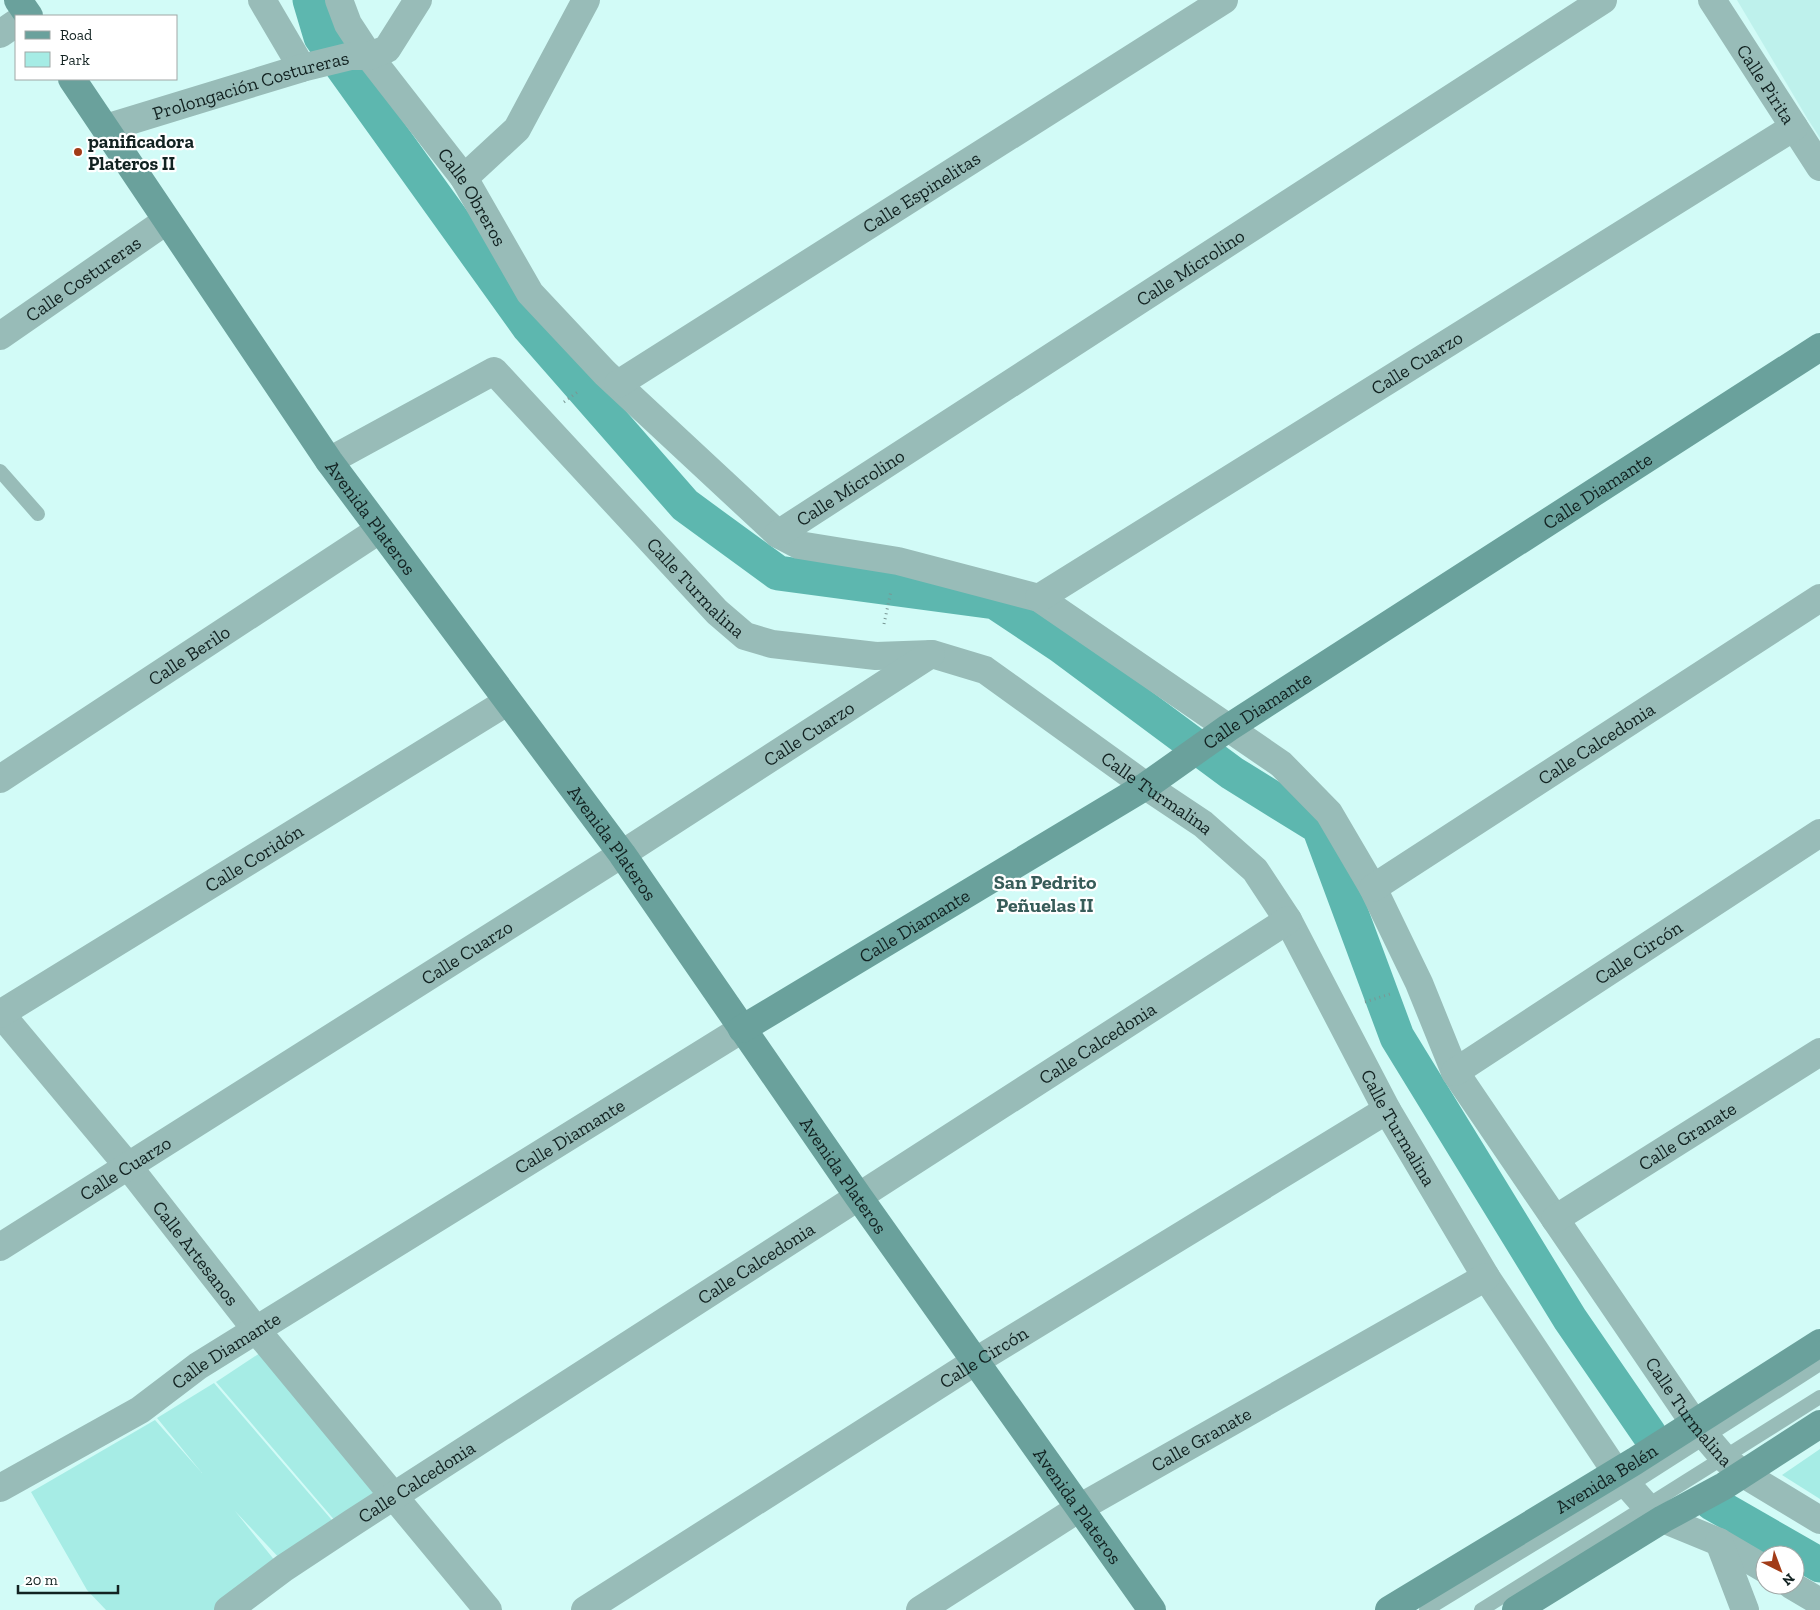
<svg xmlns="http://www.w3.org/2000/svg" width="1820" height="1610" viewBox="0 0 1820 1610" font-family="'Zilla Slab',serif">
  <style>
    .built { fill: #bef1ec }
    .park { fill: #a6ece5 }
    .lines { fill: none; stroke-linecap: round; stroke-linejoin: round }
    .canal { stroke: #5db7af; stroke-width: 35 }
    .path { stroke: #799794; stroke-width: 3; stroke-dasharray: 1 4; stroke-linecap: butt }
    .lane { stroke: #98bcb8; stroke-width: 14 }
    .street { stroke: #98bcb8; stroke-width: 28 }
    .secondary { stroke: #6aa19c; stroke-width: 28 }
    .poi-dot { fill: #a23c18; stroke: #fff; stroke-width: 2 }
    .labels { text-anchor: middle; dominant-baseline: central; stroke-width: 4.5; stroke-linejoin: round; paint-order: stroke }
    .street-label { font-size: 19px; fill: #122221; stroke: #fff }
    .poi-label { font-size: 19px; font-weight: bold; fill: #122221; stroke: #fff; text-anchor: start }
    .neighbourhood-label { font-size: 20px; font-weight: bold; fill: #375c59; stroke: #fff }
  </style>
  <rect width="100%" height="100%" fill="#d2fbf7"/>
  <!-- built -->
  <path class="built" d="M1737,0H1820V138L1807,118Z"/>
  <!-- park -->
  <path class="park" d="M266,1349L390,1494L337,1523L216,1382Z
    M214,1383L337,1526L282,1561L235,1511L280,1567L220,1610H106L87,1590L31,1492L155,1420L202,1473L157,1418Z
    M1820,1449V1499L1782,1475Z"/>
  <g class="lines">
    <!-- canal -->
    <path class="canal" d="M310,0L321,37L529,327L685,505L778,573L995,602L1061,646L1232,773L1319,827L1397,1037L1570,1319L1649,1434
      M1712,1503L1820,1565"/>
    <!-- path -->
    <path class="path" d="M564,402L579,391
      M884,624L891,591
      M1365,1002L1390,994"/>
    <!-- lane -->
    <path class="lane" d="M0,471L38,514
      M1426,1610L1629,1486L1820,1364
      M1481,1610L1820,1397"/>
    <!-- street -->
    <g class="street">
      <path d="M262,0L302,68"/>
      <path id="s1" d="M339,0L348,24L369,56L464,178L530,293L605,373L778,534L799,545L898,561L1039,598L1281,764L1329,813L1373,888L1419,983L1455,1072L1694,1423L1724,1458L1742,1473L1820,1520"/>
      <path id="s2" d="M1712,0L1820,167"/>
      <path d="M0,34L16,23"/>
      <path id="s3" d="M106,128L302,68L351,56H369L387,49L418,0"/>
      <path d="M464,178L517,129L586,0"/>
      <path id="s4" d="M0,336L166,221"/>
      <path id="s5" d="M618,384L1224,0"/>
      <path id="s6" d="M329,461L494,371L717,612L745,636L772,644L876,656L932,654L985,670L1146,786L1203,824L1255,870L1288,920L1387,1110L1486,1277L1616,1472L1647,1507L1663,1519L1719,1542L1765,1569"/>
      <path id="s7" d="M778,534L1603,0"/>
      <path id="s8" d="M1039,598L1794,127"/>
      <path id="s9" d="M0,779L379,530"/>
      <path id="s10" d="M1373,888L1820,598"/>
      <path id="s11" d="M0,1013L128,1166L257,1331L488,1610"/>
      <path id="s12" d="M0,1014L507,702"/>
      <path id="s13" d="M1455,1072L1820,833"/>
      <path id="s14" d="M1555,1219L1820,1052"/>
      <path id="s15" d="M0,1247L622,854L931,654"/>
      <path id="s16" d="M0,1488L140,1410L198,1366L742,1029"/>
      <path d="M1719,1542L1745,1610"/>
      <path d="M1791,1585L1820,1602"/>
      <path id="s17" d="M228,1610L284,1568L352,1523L1288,920"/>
      <path id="s18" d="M585,1610L976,1361L1387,1110"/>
      <path id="s19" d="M920,1610L1081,1507L1486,1277"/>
    </g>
    <!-- secondary -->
    <g class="secondary">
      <path d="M18,0L29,16"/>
      <path id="s20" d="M72,79L329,461L622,854L858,1196L1152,1610"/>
      <path id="s21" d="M742,1029L1146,786L1228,728L1820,347"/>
      <path id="s22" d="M1389,1610L1635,1461L1820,1343"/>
      <path d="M1516,1610L1663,1519L1724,1486L1820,1424"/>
    </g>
  </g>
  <!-- markers -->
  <circle class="poi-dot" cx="78" cy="152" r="5"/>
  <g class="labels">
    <!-- street labels -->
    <g class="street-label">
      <text stroke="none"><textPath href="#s2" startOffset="100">Calle Pirita</textPath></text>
      <text stroke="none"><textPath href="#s3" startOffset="151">Prolongación Costureras</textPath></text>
      <text stroke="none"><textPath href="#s5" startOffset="359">Calle Espinelitas</textPath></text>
      <text stroke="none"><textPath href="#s1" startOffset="239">Calle Obreros</textPath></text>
      <text stroke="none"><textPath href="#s7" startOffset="491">Calle Microlino</textPath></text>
      <text stroke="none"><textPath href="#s4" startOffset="101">Calle Costureras</textPath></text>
      <text stroke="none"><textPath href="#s8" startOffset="445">Calle Cuarzo</textPath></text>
      <text stroke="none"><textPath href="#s7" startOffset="86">Calle Microlino</textPath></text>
      <text stroke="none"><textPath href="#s21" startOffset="1011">Calle Diamante</textPath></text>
      <text stroke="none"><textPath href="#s20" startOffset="531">Avenida Plateros</textPath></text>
      <text stroke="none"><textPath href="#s6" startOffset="484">Calle Turmalina</textPath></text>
      <text stroke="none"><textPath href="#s9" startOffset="226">Calle Berilo</textPath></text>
      <text stroke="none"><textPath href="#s21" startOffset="606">Calle Diamante</textPath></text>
      <text stroke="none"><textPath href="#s15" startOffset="958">Calle Cuarzo</textPath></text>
      <text stroke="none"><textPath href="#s10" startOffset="266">Calle Calcedonia</textPath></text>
      <text stroke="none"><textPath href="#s6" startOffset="1009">Calle Turmalina</textPath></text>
      <text stroke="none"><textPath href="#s20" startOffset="936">Avenida Plateros</textPath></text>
      <text stroke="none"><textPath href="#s12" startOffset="298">Calle Coridón</textPath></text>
      <text stroke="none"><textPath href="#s21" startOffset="201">Calle Diamante</textPath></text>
      <text stroke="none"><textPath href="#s15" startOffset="552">Calle Cuarzo</textPath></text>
      <text stroke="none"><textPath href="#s13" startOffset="219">Calle Circón</textPath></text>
      <text stroke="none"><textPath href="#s17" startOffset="1038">Calle Calcedonia</textPath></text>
      <text stroke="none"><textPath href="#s6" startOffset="1429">Calle Turmalina</textPath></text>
      <text stroke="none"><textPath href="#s14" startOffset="156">Calle Granate</textPath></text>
      <text stroke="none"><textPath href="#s16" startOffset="670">Calle Diamante</textPath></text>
      <text stroke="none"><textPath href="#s15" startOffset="148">Calle Cuarzo</textPath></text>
      <text stroke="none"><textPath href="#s20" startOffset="1341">Avenida Plateros</textPath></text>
      <text stroke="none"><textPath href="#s11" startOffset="310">Calle Artesanos</textPath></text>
      <text stroke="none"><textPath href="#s17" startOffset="632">Calle Calcedonia</textPath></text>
      <text stroke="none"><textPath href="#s16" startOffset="265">Calle Diamante</textPath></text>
      <text stroke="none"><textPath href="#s18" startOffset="472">Calle Circón</textPath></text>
      <text stroke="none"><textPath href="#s1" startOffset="2030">Calle Turmalina</textPath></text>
      <text stroke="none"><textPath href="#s19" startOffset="329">Calle Granate</textPath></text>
      <text stroke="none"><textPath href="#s22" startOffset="254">Avenida Belén</textPath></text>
      <text stroke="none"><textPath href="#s17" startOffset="228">Calle Calcedonia</textPath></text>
      <text stroke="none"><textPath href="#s20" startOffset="1746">Avenida Plateros</textPath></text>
    </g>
    <!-- poi labels -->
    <g class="poi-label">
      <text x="88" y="141">panificadora<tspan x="88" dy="22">Plateros II</tspan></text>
    </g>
    <!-- neighbourhood labels -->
    <g class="neighbourhood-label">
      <text x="1045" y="882">San Pedrito<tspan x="1045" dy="23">Peñuelas II</tspan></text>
    </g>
  </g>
  <!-- legend -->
  <rect x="15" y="15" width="162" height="65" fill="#ffffff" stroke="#a0a7a6"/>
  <rect x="25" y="31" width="25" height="8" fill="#6aa19c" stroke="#a0a7a6"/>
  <text x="60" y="40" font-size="15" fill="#122221">Road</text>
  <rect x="25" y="52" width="25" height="15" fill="#a6ece5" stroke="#a0a7a6"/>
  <text x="60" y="65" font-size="15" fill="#122221">Park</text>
  <!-- north arrow -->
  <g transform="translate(1780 1570) rotate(138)"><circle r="24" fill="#ffffff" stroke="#a0a7a6"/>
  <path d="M0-4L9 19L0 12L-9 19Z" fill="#a23c18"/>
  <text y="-8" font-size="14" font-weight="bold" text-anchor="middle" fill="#122221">N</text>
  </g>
  <!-- scale -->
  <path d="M18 1585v8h100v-8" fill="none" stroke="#122221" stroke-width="2.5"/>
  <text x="25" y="1585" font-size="15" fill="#122221" stroke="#ffffff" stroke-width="4" paint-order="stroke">20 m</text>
</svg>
